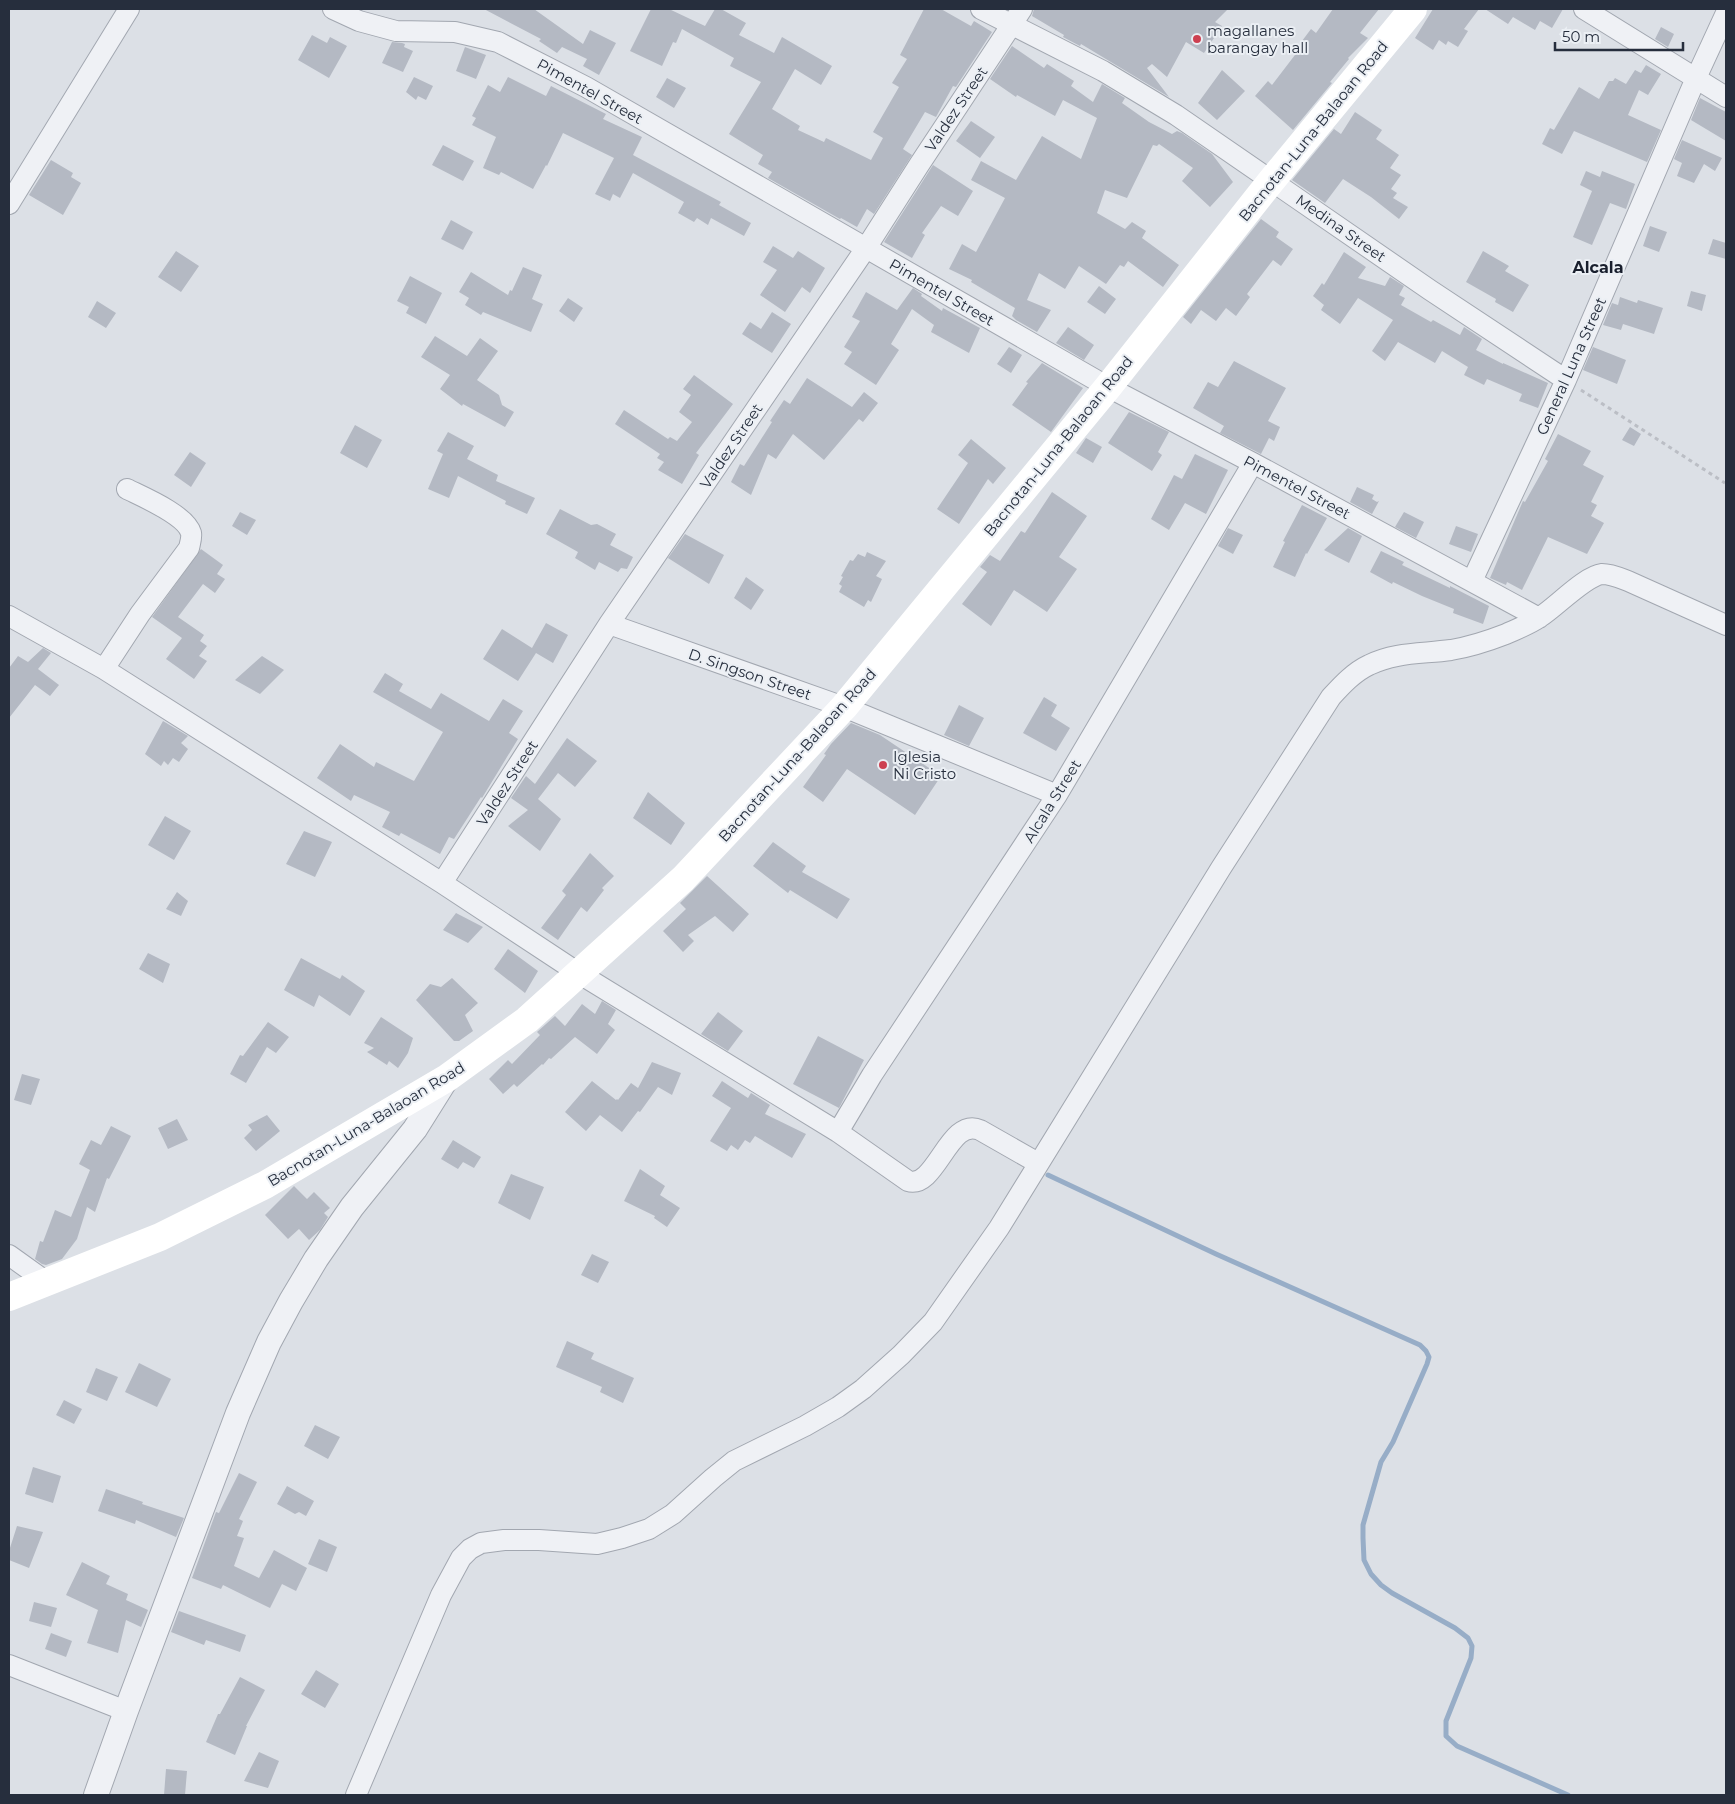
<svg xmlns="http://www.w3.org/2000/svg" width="1735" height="1804" viewBox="0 0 1735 1804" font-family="Montserrat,sans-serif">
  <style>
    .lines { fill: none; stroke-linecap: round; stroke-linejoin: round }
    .stream { stroke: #97adc7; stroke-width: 5 }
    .building { fill: #b4b9c3 }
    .minor-casing { stroke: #a2a7b0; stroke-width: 22 }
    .tertiary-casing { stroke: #a2a7b0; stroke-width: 26 }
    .path { stroke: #bbbec5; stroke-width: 3; stroke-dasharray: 4 4; stroke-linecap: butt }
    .minor { stroke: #eff1f5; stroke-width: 20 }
    .tertiary { stroke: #eff1f5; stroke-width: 24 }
    .secondary { stroke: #fff; stroke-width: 28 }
    .poi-dot { fill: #cd4051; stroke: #ebeff4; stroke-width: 2 }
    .labels { text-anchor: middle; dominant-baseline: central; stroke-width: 4; stroke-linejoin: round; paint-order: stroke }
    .poi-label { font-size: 15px; fill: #262e3d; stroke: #ebeff4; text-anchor: start }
    .street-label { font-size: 15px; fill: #262e3d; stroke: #ebeff4 }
    .neighbourhood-label { font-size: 16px; font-weight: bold; fill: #191f2d; stroke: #ebeff4 }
  </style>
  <rect width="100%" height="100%" fill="#dce0e6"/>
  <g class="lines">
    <!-- stream -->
    <path class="stream" d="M1048,1175L1216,1254L1420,1345L1426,1351L1429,1357L1427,1364L1393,1442L1381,1462L1363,1525V1538L1364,1560L1371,1574L1381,1585L1392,1593L1455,1628L1468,1638L1472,1646L1471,1658L1446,1721V1736L1457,1746L1568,1795"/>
  </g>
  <!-- building -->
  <path class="building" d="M484,9H534L583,44L590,30L616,43L599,75L583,66L587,59L562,47L557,53L539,41L541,39Z
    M651,9H669L705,26L715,9H721L746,23L739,35L774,53L782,37L832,66L821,85L795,69L772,109L800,126L798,130L824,142L826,138L871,160L883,138L873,132L899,87L892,83L907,59L900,55L924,9H941L971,26L974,21L992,32L956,87L953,86L936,117L925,112L903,149L912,155L874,214L867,209L857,227L841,218L840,219L768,178L772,172L758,164L763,155L729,134L761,82L730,66L734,58L682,29L676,43L673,42L662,66L630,51Z
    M1034,9H1228L1215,22L1222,26L1204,53L1186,42L1167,77L1152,64L1147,68L1169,97L1081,44L1080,46L1063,37L1064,35L1032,16Z
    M1333,9H1379L1360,33L1368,38L1348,58L1349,59L1330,82L1332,83L1293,130L1255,96L1268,81L1272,85L1298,51L1296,49L1311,29L1316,33Z
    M1433,9H1479L1464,29L1468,31L1458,47L1448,41L1446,45L1439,40L1433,50L1415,38Z
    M1485,9H1563L1552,28L1540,21L1535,30L1513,17L1508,24Z
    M1661,27L1674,34L1668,47L1655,39Z
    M312,35L327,43L330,37L347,46L329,78L298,60Z
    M392,42L402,43L405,44L404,47L413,51L403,72L382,63Z
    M1012,46L1044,68L1047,64L1074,81L1071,86L1093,102L1102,84L1125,98L1122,103L1149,122L1172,134L1177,131L1182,133L1212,154L1233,182L1210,207L1182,181L1193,168L1159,144L1157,146L1153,145L1127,198L1105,190L1097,213L1125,229L1132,222L1146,231L1142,238L1179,265L1163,287L1128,261L1124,267L1120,265L1106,284L1079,266L1065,289L1039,273L1027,300L1051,310L1037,332L1016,320L1012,316L1015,308L971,282L972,280L949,269L962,244L976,252L1005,198L971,180L981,161L1016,180L1042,136L1081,159L1097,118L1063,100L1055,116L1017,95L1016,97L990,79Z
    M465,47L486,55L476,79L456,71Z
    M1646,65L1661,74L1648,95L1639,90L1628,115L1661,130L1647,162L1574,131L1562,154L1542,144L1550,128L1554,130L1579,87L1599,99L1609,81H1613L1615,78L1626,84L1635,70L1641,73Z
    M1222,70L1245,91L1217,120L1198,103Z
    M414,77L433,86L426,100L418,96L416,100L406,92Z
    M508,77L546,96L551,86L606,114L603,119L642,137L633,155L721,202L719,205L751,223L744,236L711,218L708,225L697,218L694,222L678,213L684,202L633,173L620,198L613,194L610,201L595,194L614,158L563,133L547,166L546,165L533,189L501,172L499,175L483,168L496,137L472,125L476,118L472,116L488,85L500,92Z
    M667,78L686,88L674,108L656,97Z
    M1700,98L1726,112V141L1691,120Z
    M1355,112L1382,130L1376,139L1399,155L1390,168L1401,175L1391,189L1397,193L1393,198L1408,207L1399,219L1371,197L1343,179L1325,203L1292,180L1334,129L1341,134Z
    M971,121L995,137L980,158L956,141Z
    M1682,140L1722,158L1715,171L1704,164L1694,183L1677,176L1682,163L1674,159Z
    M443,145L474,161L463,181L432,165Z
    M51,160L73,173L71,177L81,183L63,215L29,195Z
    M933,165L973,191L958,216L941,206L922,233L925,235L912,258L884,242Z
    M1586,171L1600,177L1602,171L1635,184L1626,209L1610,203L1592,245L1573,237L1592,191L1580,185Z
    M1261,219L1279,232L1276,237L1293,249L1281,266L1273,260L1247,294L1250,297L1236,316L1226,308L1216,321L1201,310L1191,324L1183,317Z
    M451,220L473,232L463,250L441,239Z
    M1650,226L1667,232L1659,252L1643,246Z
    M1713,239L1726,243V259L1708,254Z
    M773,246L793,258L798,251L825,268L810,293L802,287L785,312L760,295L777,270L763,262Z
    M176,251L199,266L181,292L158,277Z
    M1483,251L1509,266L1505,271L1529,285L1513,312L1495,302L1496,299L1466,282Z
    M1344,252L1366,267L1358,278L1385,286L1390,277L1404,286L1399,295L1405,298L1401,305L1431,322L1433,320L1460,335L1464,327L1482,339L1476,350L1503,364V363L1548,383L1538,408L1519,401L1522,394L1487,379L1484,385L1464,375L1468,367L1442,351L1435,363L1398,342L1385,361L1372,351L1393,320L1358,298L1340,324L1321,310L1324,305L1313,296L1322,283L1324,285Z
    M523,267L542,275L532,299L543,304L531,332L483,312L481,315L465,305L469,298L459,292L471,272L508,295L510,290L512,291Z
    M410,276L442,293L426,324L406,313L409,307L397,301Z
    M1099,286L1116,299L1105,314L1087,302Z
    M913,288L922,294L921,296L942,311L943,308L980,328L969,353L931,332L934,325L912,309L891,344L899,350L876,385L844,364L852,352L844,347L860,321L852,317L866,292L897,310Z
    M1691,291L1706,295L1702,311L1687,306Z
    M1620,297L1637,303L1638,300L1663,308L1654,334L1623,324L1621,330L1603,325L1612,303L1618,305Z
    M568,298L583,308L574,322L559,311Z
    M97,301L116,313L106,328L88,317Z
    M772,312L791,324L772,353L742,334L750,322L761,329Z
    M1068,327L1094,345L1084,360L1056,343Z
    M435,336L467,356L480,338L498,351L477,380L499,395L502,405L514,412L505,427L463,404L462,406L440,389L450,375L421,357Z
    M1009,347L1022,355L1011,373L997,364Z
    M1593,347L1626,360L1617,384L1583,370Z
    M1234,361L1286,388L1268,421L1280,427L1274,441L1269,438L1261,454L1220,433L1224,426L1193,408L1208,382L1218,387Z
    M1042,363L1083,388L1051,432L1012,405L1028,383L1026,382Z
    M694,375L733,404L696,453L699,455L682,484L658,470L664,462L657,458L660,454L615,424L624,410L668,439L670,437L677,441L692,422L679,412L691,395L683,389Z
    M807,378L852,407L864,392L878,403L863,422L859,419L824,460L793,434L776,459L768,454L751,495L731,482L740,464L744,466L772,422L770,421L784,400L790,404Z
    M1129,412L1169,432L1158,452L1162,455L1152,471L1108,443Z
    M355,425L382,440L367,468L340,453Z
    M1630,427L1641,434L1634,446L1622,440Z
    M448,432L474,446L467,459L498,475L496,481L535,498L527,514L505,504L506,501L458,476L449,498L428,489L443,454L437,451Z
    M1558,434L1591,451L1583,465L1604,476L1591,502L1597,505L1591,516L1604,523L1587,554L1548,537L1522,590L1507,582L1506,585L1490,578L1523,501L1525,502L1548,461L1545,459Z
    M1086,438L1102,447L1093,463L1076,453Z
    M971,439L1006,468L993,484L988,479L959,524L937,509L968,463L958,455Z
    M190,452L206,463L191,487L174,475Z
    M1195,454L1228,470L1206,514L1185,503L1169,530L1151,519L1174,475L1182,479Z
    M1357,487L1374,495L1372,499L1377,502L1379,501L1372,514L1350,502Z
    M1052,492L1087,516L1059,557L1077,569L1047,612L1014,590L991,626L962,604L987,572L980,567L990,555L1000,561L1021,531L1025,533Z
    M1302,505L1327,518L1307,554L1306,553L1295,577L1273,567L1285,542L1283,541Z
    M560,509L591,525L597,524L616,534L610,545L633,557L627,569L621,568L618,572L599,562L595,570L575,558L578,552L546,534Z
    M240,512L256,520L247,535L232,526Z
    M1404,512L1424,522L1416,538L1395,527Z
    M1456,526L1478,534L1471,552L1449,544Z
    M1228,528L1243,535L1233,554L1218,546Z
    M1348,528L1362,536L1349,563L1324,550Z
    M685,534L724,555L709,584L668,558Z
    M201,549L223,565L217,574L225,579L215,593L203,584L178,617L204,635L200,641L207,646L199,656L207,661L194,679L166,659L182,638L152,617Z
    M1381,551L1404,562L1402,565L1450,588V586L1489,606L1483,624L1453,613L1454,609L1422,596L1393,582L1392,584L1370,572Z
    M867,552L886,561L876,576L882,579L871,602L868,600L864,607L839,592L842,586L839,584L843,577L841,576L850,560L853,561L858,554L865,557Z
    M746,577L764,590L751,610L734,598Z
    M546,623L568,635L553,663L536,653L518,681L483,659L502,629L532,648Z
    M43,648L51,653L38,669L59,685L50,696L35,685L9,718V668L18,656L28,662Z
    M262,656L284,670L260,694L235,680Z
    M385,673L403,684L399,691L431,709L441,693L489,721L503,699L523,711L509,733L518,739L482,798L481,797L454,839L449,837L440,854L401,833L399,836L382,827L390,812L354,795L351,801L317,778L340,744L374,767L376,762L414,781L443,732L373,692Z
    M1044,697L1057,705L1051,716L1070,728L1056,751L1023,733Z
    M959,705L984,718L969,746L944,735Z
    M163,721L188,736L181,743L188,749L179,762L173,758L168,765L164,761L161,766L145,754Z
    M851,723L880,735L941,776L915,815L847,769L823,802L803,787L826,755L824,754L831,744Z
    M567,738L597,761L575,787L558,773L538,799L561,819L540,851L508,826L528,810L511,798L526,776L535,784Z
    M648,792L685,823L671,845L633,818Z
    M165,816L191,831L174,860L148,845Z
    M304,831L332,842L315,877L286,864Z
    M773,842L806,866L802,872L850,899L837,919L790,890L788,893L753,866Z
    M590,853L614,876L602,888L604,890L587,912L581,907L558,940L541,928L566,895L562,891Z
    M707,876L749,914L733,932L715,916L688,935L694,941L683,952L663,931L686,909L680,903Z
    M177,892L188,901L181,916L166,909Z
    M456,913L483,927L468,943L443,930Z
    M508,949L538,971L525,993L494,969Z
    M148,953L170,964L163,983L139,969Z
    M301,958L340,979L342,975L365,991L350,1016L319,995L314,1007L284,990Z
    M452,978L478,1003L465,1015L473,1031L459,1041H454L416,1000L430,984L441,987Z
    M602,1001L616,1010L608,1024L615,1030L597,1054L575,1037L551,1059L549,1058L543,1065L542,1064L517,1087L514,1084L503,1094L489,1079L508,1060L512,1064L540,1035L537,1032L555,1016L565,1026L582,1004L595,1014Z
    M718,1012L743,1031L728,1051L701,1034Z
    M381,1017L413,1038L408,1053L398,1068L389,1061L387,1065L367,1052L374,1048L364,1043Z
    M268,1022L289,1037L276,1053L267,1047L246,1083L230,1074L240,1055L243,1056Z
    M818,1036L864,1060L839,1108L793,1084Z
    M652,1062L681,1073L672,1095L658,1087L640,1112L638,1111L622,1132L600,1115L586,1131L565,1112L592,1081L616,1100L617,1099L618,1100L631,1083L638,1088Z
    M22,1074L40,1079L31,1105L14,1100Z
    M722,1081L748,1098L751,1093L770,1105L765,1114L806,1134L792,1158L755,1136L750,1143L745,1140L738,1150L731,1145L727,1151L710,1141L731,1108L712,1096Z
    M267,1115L280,1131L256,1151L244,1138L252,1130L248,1125Z
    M177,1119L188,1140L168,1149L158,1128Z
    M111,1126L131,1136L109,1179L107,1178L95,1212L87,1207L77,1239L62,1259L46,1265L42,1264L35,1259L40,1241L43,1242L55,1210L71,1217L90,1170L79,1164L91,1140L101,1145Z
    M453,1140L481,1157L474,1168L463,1162L458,1169L441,1159Z
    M640,1169L665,1186L660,1195L680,1208L667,1227L654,1218L655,1216L624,1201Z
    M511,1174L544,1187L530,1220L498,1203Z
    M294,1186L307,1199L314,1192L330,1208L324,1213L328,1217L320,1230L309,1240L299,1229L288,1239L265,1215Z
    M592,1254L609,1262L598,1283L581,1275Z
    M567,1341L594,1353L591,1359L634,1378L623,1403L600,1392L602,1387L556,1367Z
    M139,1363L171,1379L157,1407L125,1392Z
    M96,1368L118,1377L107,1401L86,1392Z
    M64,1400L82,1409L74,1424L56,1415Z
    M315,1425L340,1437L328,1459L304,1446Z
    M33,1467L61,1476L53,1503L25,1494Z
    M239,1473L257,1482L239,1519L243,1521L237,1536L244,1538L234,1566L259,1578L274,1550L307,1568L296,1591L282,1584L270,1608L223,1585L221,1589L192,1578L216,1512L219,1513Z
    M287,1486L314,1501L306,1516L299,1512L295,1514L277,1504Z
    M106,1489L143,1502L142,1504L184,1518L176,1537L136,1520L135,1524L98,1511Z
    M17,1526L43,1532L29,1568L9,1560V1551Z
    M319,1539L337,1547L327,1572L308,1564Z
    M82,1562L110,1576L106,1584L128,1594L126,1600L148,1610L141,1627L126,1620L118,1653L87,1643L98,1610L66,1595Z
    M34,1602L57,1608L51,1627L29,1621Z
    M179,1611L246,1635L240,1652L206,1640L204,1645L171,1632Z
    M51,1633L72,1641L66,1657L45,1649Z
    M316,1670L339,1684L325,1708L301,1694Z
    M240,1677L265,1690L246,1726H247L235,1755L206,1742L218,1714H220Z
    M259,1752L279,1761L268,1788L244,1781Z
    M166,1769L187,1771L185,1795H164Z"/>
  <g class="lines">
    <defs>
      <path id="minor" d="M333,9L359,21L396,31L455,32L498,42L586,87L1108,387L1253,463L1539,618
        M981,9L1103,71L1176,115L1430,290L1566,380
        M1584,9L1726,97
        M9,204L129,9
        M1472,581L1566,380L1696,78L1726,13
        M9,616L104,669L442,883L580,974L838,1132L908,1181C936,1190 949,1116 980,1130L1038,1163
        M609,624L844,707L1057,795
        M104,669L140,614L189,548C190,543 192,538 191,533C186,515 143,497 127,489
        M442,883L609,624L866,248L919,165L1022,9
        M838,1132L872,1075L1057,795L1253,463
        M9,1255L48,1283
        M9,1665L126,1711
        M356,1795L441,1595L461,1558L470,1549L481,1543L504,1540H539L597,1544L622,1538L649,1529L673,1514L713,1478L734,1461L805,1426L838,1407L863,1389L901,1355L933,1322L999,1228L1221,868L1331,697C1342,685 1354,672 1369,665C1395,652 1422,654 1451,650C1469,647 1488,641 1506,634C1517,629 1530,624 1540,617C1556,607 1585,576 1602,574C1611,574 1620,578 1628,581L1726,625"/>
      <path id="tertiary" d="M96,1795L126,1711L238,1413L269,1342L291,1301L316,1259L352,1207L415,1129L447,1078"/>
    </defs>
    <!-- minor casing -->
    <use href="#minor" class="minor-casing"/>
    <!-- tertiary casing -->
    <use href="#tertiary" class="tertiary-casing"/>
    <!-- path -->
    <path class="path" d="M1581,390L1725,483"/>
    <!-- minor -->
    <use href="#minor" class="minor"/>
    <!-- tertiary -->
    <use href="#tertiary" class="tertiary"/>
    <!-- secondary -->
    <path class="secondary" d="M9,1297L160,1237L265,1185L447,1078L527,1020L683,879L844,707L1108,387L1272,180L1413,9"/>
  </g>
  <!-- markers -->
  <g class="poi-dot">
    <circle cx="1197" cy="39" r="5"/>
    <circle cx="883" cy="765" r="5"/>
  </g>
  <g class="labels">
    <!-- poi labels -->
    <g class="poi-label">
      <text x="1207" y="30">magallanes<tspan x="1207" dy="17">barangay hall</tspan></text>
      <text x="893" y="756">Iglesia<tspan x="893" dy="17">Ni Cristo</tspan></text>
    </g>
    <!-- street labels -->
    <g class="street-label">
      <text transform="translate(590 91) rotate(29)">Pimentel Street</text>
      <text transform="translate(956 109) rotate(-56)">Valdez Street</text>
      <text transform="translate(1313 131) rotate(-51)">Bacnotan-Luna-Balaoan Road</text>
      <text transform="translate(1341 228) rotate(35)">Medina Street</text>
      <text transform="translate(942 292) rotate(30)">Pimentel Street</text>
      <text transform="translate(1571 366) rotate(-66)">General Luna Street</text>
      <text transform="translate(731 446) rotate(-56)">Valdez Street</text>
      <text transform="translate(1058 446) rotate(-51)">Bacnotan-Luna-Balaoan Road</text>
      <text transform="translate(1297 487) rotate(28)">Pimentel Street</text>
      <text transform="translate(750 674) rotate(19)">D. Singson Street</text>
      <text transform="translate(797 755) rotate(-48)">Bacnotan-Luna-Balaoan Road</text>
      <text transform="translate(507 783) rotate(-57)">Valdez Street</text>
      <text transform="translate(1052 801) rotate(-58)">Alcala Street</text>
      <text transform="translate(366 1124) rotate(-31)">Bacnotan-Luna-Balaoan Road</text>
    </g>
    <!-- neighbourhood labels -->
    <g class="neighbourhood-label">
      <text x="1598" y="267">Alcala</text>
    </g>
  </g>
  <!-- border -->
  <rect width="1735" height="1804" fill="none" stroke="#262e3d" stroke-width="20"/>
  <!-- scale -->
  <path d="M1555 42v8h128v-8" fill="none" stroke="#262e3d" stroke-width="2.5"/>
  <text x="1562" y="42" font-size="15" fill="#262e3d" stroke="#ebeff4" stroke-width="4" paint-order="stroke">50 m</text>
</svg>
